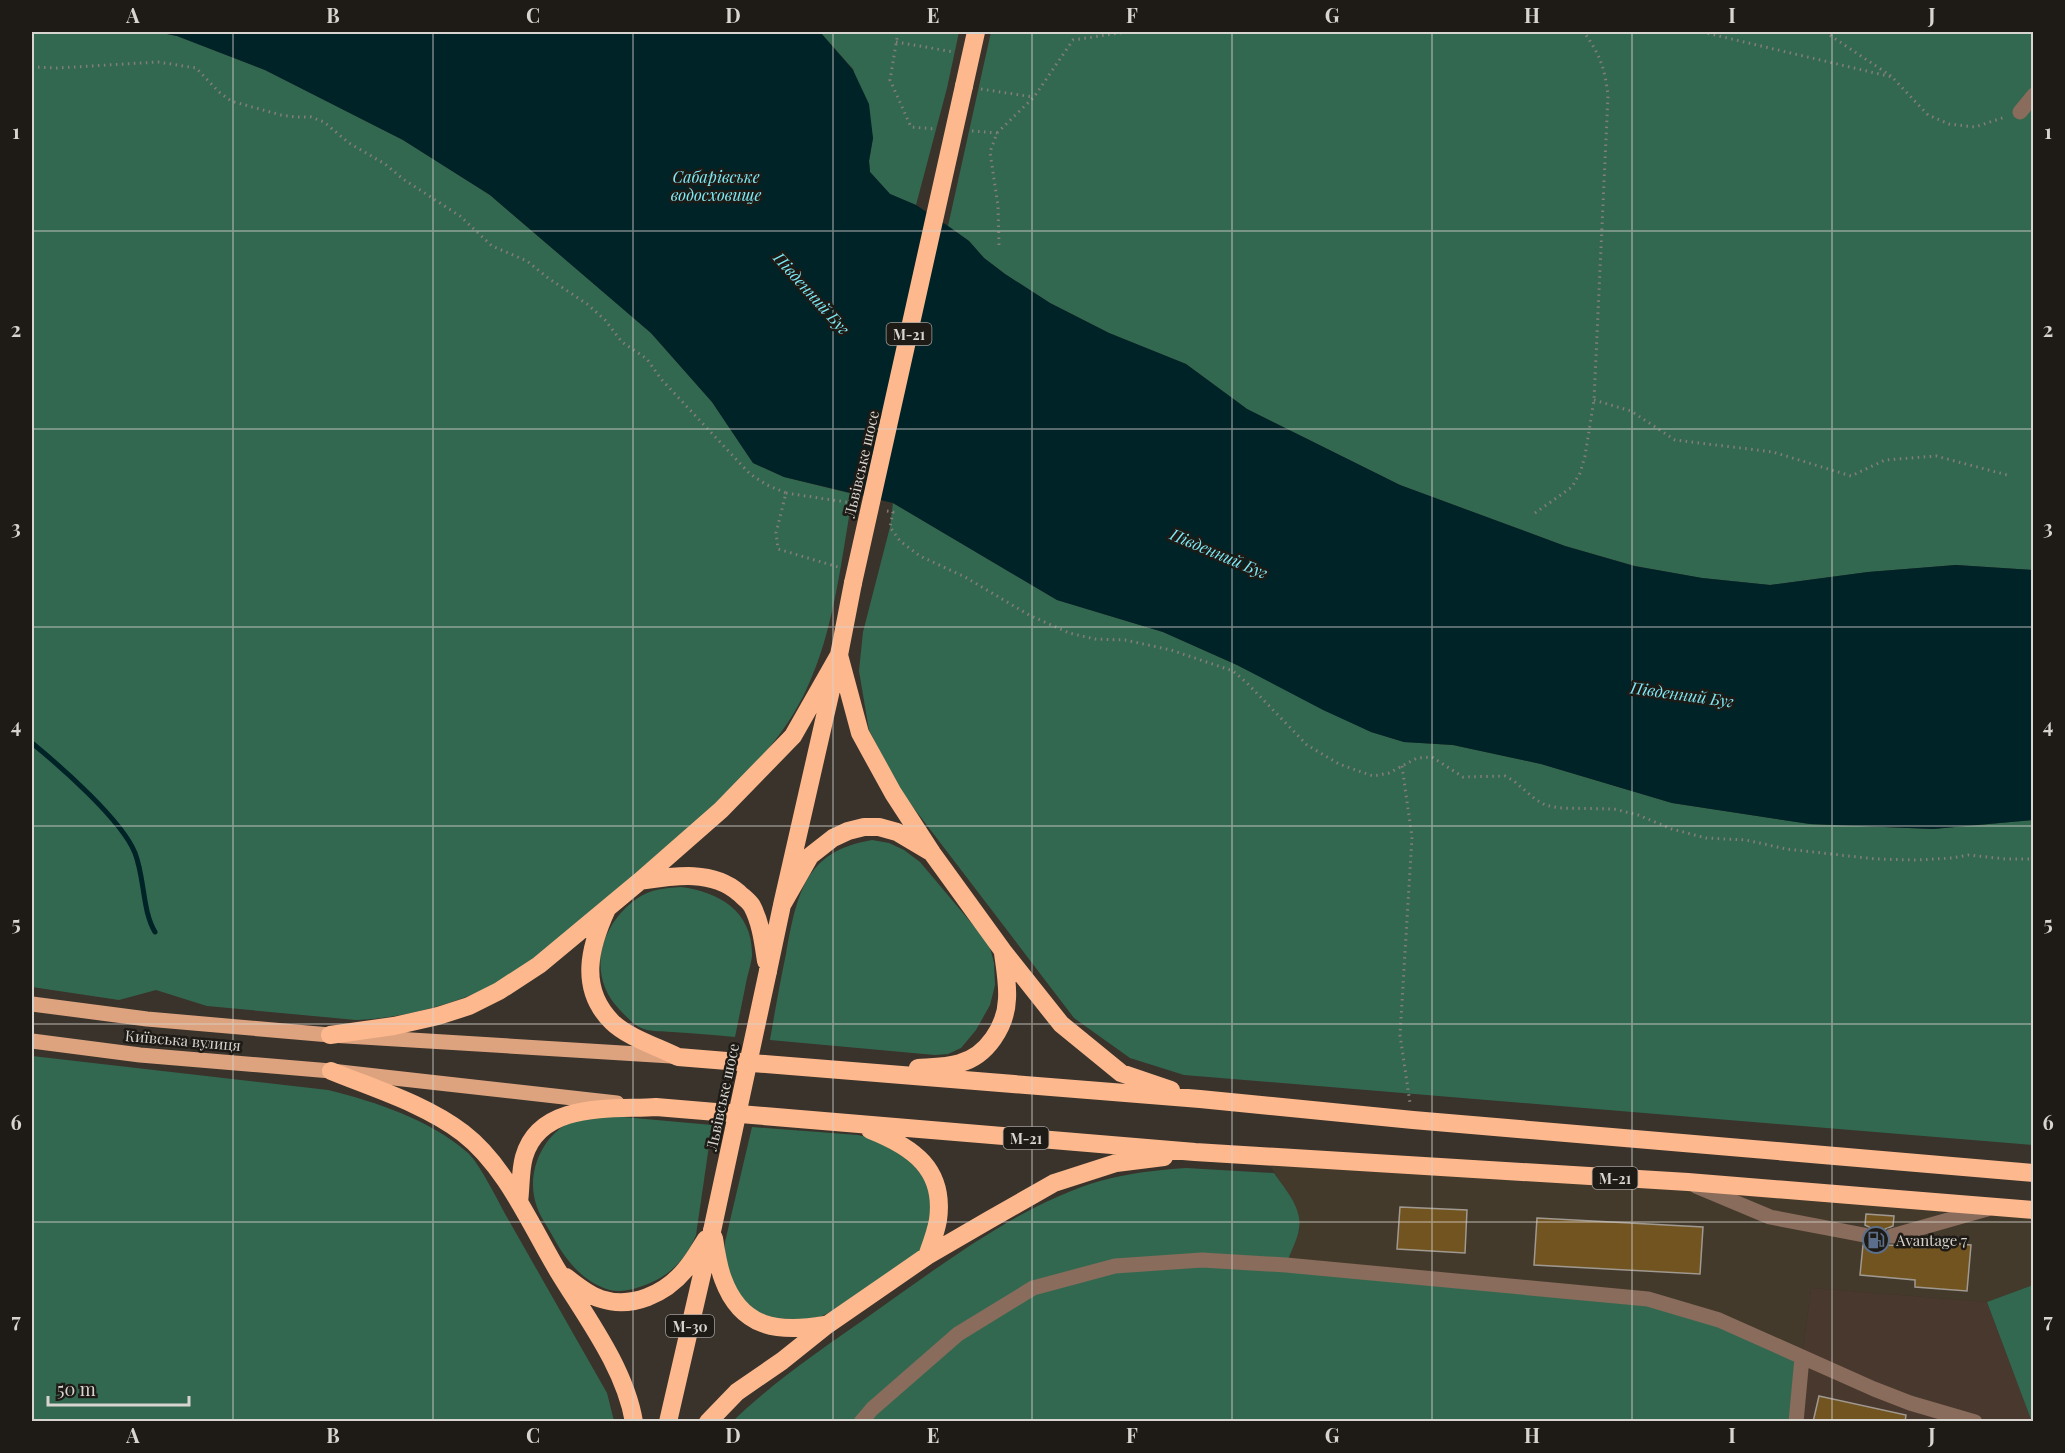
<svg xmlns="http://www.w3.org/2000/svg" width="2065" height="1453" viewBox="0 0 2065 1453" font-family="'Playfair Display',serif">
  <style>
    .built { fill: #433a2c }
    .industrial { fill: #49382d }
    .green { fill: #336850 }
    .water { fill: #002327 }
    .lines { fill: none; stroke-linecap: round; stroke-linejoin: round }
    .stream { stroke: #002327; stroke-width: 5 }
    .building { fill: #725420; stroke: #a09990; stroke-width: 1.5 }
    .minor-tunnel { stroke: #514b44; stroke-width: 15; stroke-dasharray: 15 8; stroke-linecap: butt }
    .path { stroke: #837e77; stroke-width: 3; stroke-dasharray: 1.5 4.5; stroke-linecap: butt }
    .minor { stroke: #896c5b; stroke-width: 15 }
    .major { stroke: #dda37f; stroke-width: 15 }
    .highway { stroke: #feb88d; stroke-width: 18 }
    .highway-bridge { stroke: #feb88d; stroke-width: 18 }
    .grid { fill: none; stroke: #d8d4cf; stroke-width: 1.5; stroke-opacity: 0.55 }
    .labels { text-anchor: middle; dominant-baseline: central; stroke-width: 5; stroke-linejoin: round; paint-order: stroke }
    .shield { fill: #1e1b17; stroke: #a09c98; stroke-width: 1.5 }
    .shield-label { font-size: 14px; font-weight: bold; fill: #d8d4cf }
    .street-label { font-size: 15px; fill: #d8d4cf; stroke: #1e1b17 }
    .poi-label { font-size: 15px; fill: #d8d4cf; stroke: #1e1b17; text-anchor: start }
    .water-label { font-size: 16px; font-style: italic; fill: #7cebf7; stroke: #1e1b17 }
    .neatline { fill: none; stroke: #d8d4cf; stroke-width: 2 }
    .grid-label { font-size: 20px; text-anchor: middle; font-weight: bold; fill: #d8d4cf }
  </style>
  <rect width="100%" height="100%" fill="#39332b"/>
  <!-- built -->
  <path class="built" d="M1264,1156L2033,1211V1285L1987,1302L1811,1288L1802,1358L1286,1265L1300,1228L1293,1202Z"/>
  <!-- industrial -->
  <path class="industrial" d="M1811,1288L1987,1302L2032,1421L1796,1422L1802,1358Z"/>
  <!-- green -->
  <path class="green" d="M32,32H157L177,36L265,70L403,140L490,195L651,333L712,402L753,463L784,477L853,494C841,559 835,628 807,688C774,761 701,816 642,868C596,908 549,952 496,983C459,1004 398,1019 356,1020L207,1006L156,990L119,1000L32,987Z
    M820,32H959L947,88L916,205L890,194L870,172L869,161L873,138L853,69Z
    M991,32H2033V570L1956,565L1868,572L1770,585L1702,578L1635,566L1565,546L1400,485L1247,409L1186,364L1109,333L1050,303L1005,274L984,258L969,241L948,226Z
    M893,503L1057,600L1163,632L1237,665L1371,732L1404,742L1453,745L1541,764L1672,803L1810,824L1933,829L2033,820V1145L1184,1075L1130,1058L1074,1018L900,790L869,730L859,671L863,632L890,527Z
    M872,840L889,843L904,850L920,862L989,944L994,963L995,985L990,1005L976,1030L961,1048L948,1054L935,1055L770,1040C775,1011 780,982 786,954C797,895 804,851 872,840Z
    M681,887C719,892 753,911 752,956C751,963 749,971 747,978C743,998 739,1018 735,1037C714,1035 693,1033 672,1032C663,1031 652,1032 644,1029C634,1026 626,1016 619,1009C585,973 601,921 641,896C653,889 667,888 681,887Z
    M32,1056L328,1090C376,1102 429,1119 468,1153C480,1164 499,1203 508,1219C541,1277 574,1335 607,1393L614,1421H32Z
    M612,1116L712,1125L696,1235C687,1257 672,1274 650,1283C638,1288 623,1293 610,1290C582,1282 565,1259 552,1235C547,1226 540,1216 537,1207C525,1175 541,1136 572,1121C582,1116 600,1117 612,1116Z
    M752,1127L858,1135L875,1139L897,1148L930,1182L932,1225L919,1252L832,1311L814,1320L770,1318L749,1308L736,1294L725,1258V1242Z
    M1186,1168L1274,1173C1284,1188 1303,1208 1299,1229C1297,1241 1290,1253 1286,1265L1648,1299L1802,1358L1796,1421L732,1422C774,1381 822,1349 869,1316C939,1267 1018,1205 1100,1181C1128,1173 1157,1170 1186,1168Z
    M2033,1285L2034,1421L2032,1422L1987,1302Z"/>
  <!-- water -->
  <path class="water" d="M157,32H820L853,70L869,104L873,138L869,161L870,172L890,194L916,205L948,226L969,241L984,258L1005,274L1050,303L1109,333L1186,364L1247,409L1400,485L1565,546L1634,566L1702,578L1770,585L1868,572L1956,565L2033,570V820L1933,829L1810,824L1672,803L1541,764L1453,745L1404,742L1371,732L1323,710L1237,665L1163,632L1057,600L893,503L784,477L753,463L712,402L651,333L490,195L403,140L265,70L177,36Z"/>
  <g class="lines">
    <!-- stream -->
    <path class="stream" d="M32,743C60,766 122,820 135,853C145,879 142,910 155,932"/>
  </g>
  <!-- building -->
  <path class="building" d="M1400,1207L1467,1210L1465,1253L1397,1249Z
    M1866,1214L1894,1216L1893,1226L1885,1229L1882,1234L1885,1243L1889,1245L1926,1248V1241L1971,1245L1967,1291L1915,1287V1280L1860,1275L1863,1245L1871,1242L1874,1236L1871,1228L1865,1225Z
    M1537,1218L1703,1227L1700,1274L1534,1265Z
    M1819,1396L1906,1415L1905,1422H1813Z"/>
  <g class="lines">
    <!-- minor-tunnel -->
    <path class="minor-tunnel" d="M1864,1235L1892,1236"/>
    <!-- path -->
    <path class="path" d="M898,32L890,80L911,127L936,129
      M1702,32L1892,77L1928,115L1949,124L1975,127L2005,117
      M1825,32L1891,76
      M896,42L954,52
      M32,67L57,68L158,62L196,68L219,92L231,101L281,115L295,117H311L324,122L349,143L385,164L403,179L460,216L492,246L527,261L548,278L587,304L605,320L622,342L647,359L661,379L750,474L767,485L786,493L776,533L778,549L838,567
      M981,89L1033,97
      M972,131L997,133
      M999,245L998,206L990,152L997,133L1034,97L1073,40L1126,32
      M1594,400L1631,411L1675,440L1773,452L1851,476L1885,460L1936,456L2011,476
      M786,493L852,503
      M887,511L893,512L890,527L900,541L920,556L965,577L1029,615L1069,633L1095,639L1125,640L1171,650L1233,671L1247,683L1307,745L1339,764L1373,776L1389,773L1417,758L1432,757L1463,777L1505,776L1514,781L1535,799L1545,805L1559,808L1614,809L1638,815L1672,829L1706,838L1746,840L1786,849L1876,859L1917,860L1952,858L1968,855L2006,859H2034
      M1535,513L1572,487L1580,473L1585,456L1594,400L1608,96C1605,68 1600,55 1584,32
      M1402,766L1412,837L1400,1035L1410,1103
      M32,1421V1422"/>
    <!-- minor -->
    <path class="minor" d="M2020,112L2034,95
      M1696,1186L1770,1217L1864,1235
      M1892,1236L1987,1209
      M861,1422L872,1409L958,1334L1033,1288L1115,1266L1202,1260L1286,1265L1648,1299L1719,1320L1874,1389L1910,1403L1975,1422
      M1796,1422L1802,1358"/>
    <!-- major -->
    <path class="major" d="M32,1004L147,1019L330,1035L671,1056
      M32,1041L140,1055L331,1071L617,1103"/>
    <!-- highway -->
    <path class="highway" d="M964,86L976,32
      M839,655L860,733L893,793L932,853L1003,951L1061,1024L1121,1073L1171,1090
      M640,881C673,876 712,869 739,893C743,897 749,901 752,906C761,923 763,942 766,961
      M782,905L839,655L853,583
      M607,909C590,946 578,988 612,1022C627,1037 658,1047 678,1057L1200,1099L1413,1120L2034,1173
      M768,971L782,905L810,856L833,838L848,831L864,827H879L897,832L929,851
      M330,1035L394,1026L438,1016L469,1006L499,991L539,965L640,881L721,810L793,736L839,655
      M918,1068C932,1067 947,1067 960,1063C987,1056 1006,1026 1007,999C1008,984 1005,968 1003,953
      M331,1071C375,1089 425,1104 463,1133C506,1166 531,1226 558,1271C586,1317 625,1368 634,1422
      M870,1130C913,1147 945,1169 938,1220C936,1232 931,1245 927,1256
      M519,1202C521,1188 520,1171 524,1157C540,1101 611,1110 656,1107L1195,1152L1688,1182L2034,1210
      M714,1238C716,1251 718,1266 723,1279C741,1328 777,1333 825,1325
      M566,1277C576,1285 588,1295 601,1299C632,1309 665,1294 685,1270C693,1261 699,1250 706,1239
      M668,1422L712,1231
      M708,1422L737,1392L782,1361L827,1325L927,1256L989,1220L1054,1183L1116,1163L1164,1157"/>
    <!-- highway-bridge -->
    <path class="highway-bridge" d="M853,583L964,86
      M712,1231L768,971"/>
  </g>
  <!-- grid -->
  <path class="grid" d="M233,32V1422M433,32V1422M633,32V1422M833,32V1422M1032,32V1422M1232,32V1422M1432,32V1422M1632,32V1422M1832,32V1422M32,231H2034M32,429H2034M32,627H2034M32,826H2034M32,1024H2034M32,1222H2034"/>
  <!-- icons -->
  <defs>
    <symbol id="fuel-ring" viewBox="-11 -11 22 22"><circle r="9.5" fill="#1e1b17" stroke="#5c6f8a" stroke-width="1.5"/><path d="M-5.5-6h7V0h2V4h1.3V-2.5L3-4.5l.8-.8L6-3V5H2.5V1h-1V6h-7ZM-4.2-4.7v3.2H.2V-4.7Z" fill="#5c6f8a"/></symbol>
  </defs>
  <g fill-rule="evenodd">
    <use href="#fuel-ring" x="1861" y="1225" width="30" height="30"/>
  </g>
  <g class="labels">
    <!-- shield labels -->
    <g class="shield">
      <rect x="886.5" y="323" width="45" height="22" rx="4.5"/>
      <rect x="1003.5" y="1127" width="45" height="22" rx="4.5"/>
      <rect x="1592.5" y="1167" width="45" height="22" rx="4.5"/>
      <rect x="666" y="1315" width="48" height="22" rx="4.5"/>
    </g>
    <g class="shield-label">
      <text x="909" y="334">М-21</text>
      <text x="1026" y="1138">М-21</text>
      <text x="1615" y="1178">М-21</text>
      <text x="690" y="1326">М-30</text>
    </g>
    <!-- street labels -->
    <g class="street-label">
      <text transform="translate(861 464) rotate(-77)">Львівське шосе</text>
      <text transform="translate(183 1040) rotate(5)">Київська вулиця</text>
      <text transform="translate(722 1097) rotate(-78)">Львівське шосе</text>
    </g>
    <!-- poi labels -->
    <g class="poi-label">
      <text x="1896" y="1240">Avantage 7</text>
    </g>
    <!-- water labels -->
    <g class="water-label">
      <text x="716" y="176">Сабарівське<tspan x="716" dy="18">водосховище</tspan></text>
      <text transform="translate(812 293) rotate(48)">Південний Буг</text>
      <text transform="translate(1219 553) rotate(23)">Південний Буг</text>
      <text transform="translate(1682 694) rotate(8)">Південний Буг</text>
    </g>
  </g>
  <!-- border -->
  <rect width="2065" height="1453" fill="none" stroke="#1e1b17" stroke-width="66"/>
  <!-- scale -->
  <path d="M48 1396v9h141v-9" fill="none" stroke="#d8d4cf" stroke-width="3"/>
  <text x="57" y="1396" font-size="18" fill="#d8d4cf" stroke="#1e1b17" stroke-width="4.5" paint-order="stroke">50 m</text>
  <rect x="33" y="33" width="1999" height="1387" class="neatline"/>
  <g class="grid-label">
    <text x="133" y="23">A</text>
    <text x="333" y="23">B</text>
    <text x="533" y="23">C</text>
    <text x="733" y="23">D</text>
    <text x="933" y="23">E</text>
    <text x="1132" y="23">F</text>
    <text x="1332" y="23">G</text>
    <text x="1532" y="23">H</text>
    <text x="1732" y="23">I</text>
    <text x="1932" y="23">J</text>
    <text x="16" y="139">1</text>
    <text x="2048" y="139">1</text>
    <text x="16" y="337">2</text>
    <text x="2048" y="337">2</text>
    <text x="16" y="535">3</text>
    <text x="2048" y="535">3</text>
    <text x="16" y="733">4</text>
    <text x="2048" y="733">4</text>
    <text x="16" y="931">5</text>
    <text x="2048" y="931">5</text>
    <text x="16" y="1130">6</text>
    <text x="2048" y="1130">6</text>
    <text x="16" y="1328">7</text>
    <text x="2048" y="1328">7</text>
    <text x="133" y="1443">A</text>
    <text x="333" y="1443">B</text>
    <text x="533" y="1443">C</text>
    <text x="733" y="1443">D</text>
    <text x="933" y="1443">E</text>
    <text x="1132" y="1443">F</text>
    <text x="1332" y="1443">G</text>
    <text x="1532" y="1443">H</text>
    <text x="1732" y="1443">I</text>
    <text x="1932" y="1443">J</text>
  </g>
</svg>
